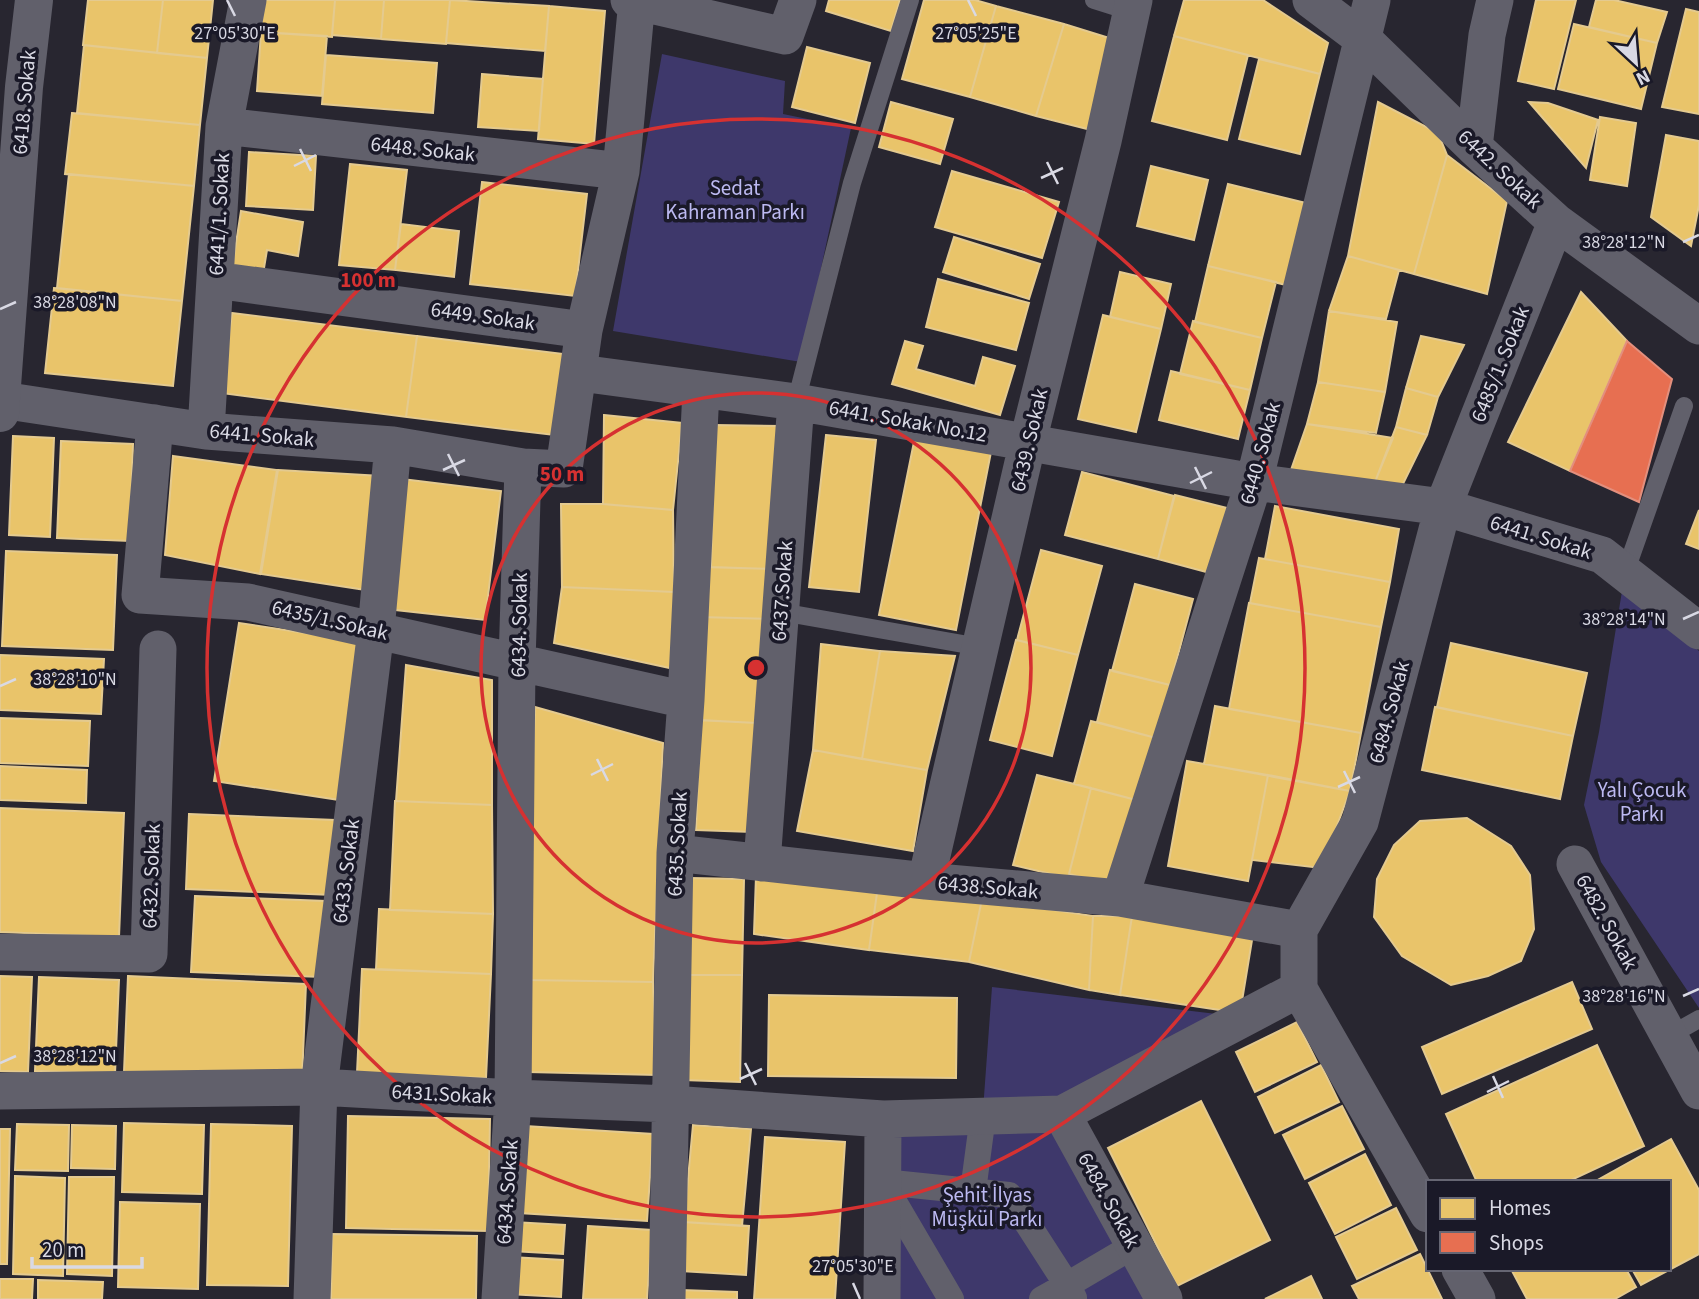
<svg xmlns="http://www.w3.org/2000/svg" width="1699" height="1299" viewBox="0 0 1699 1299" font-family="'Source Sans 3',sans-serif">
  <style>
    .green { fill: #3e386b }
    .homes { fill: #e9c46a; stroke: #e4ca8f; stroke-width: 2 }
    .shops { fill: #e76f51; stroke: #e38f7d; stroke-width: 2 }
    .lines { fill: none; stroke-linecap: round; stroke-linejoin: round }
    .service { stroke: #61606b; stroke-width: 18 }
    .pedestrian { stroke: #61606b; stroke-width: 26 }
    .minor { stroke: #61606b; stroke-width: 37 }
    .tertiary { stroke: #61606b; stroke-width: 38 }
    .ticks { fill: none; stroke: #d9d9e4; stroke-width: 2.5 }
    .ring { fill: none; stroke: #d63131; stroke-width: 3.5 }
    .labels { text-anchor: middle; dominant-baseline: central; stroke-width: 7; stroke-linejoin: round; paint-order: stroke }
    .street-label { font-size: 21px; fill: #d9d9e4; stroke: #1a1928 }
    .park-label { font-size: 21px; fill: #bcb9f1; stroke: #1a1928 }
    .ticks-label { font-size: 18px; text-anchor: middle; fill: #d9d9e4; stroke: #1a1928; stroke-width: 7; stroke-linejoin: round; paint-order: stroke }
    .centre { fill: #d63131; stroke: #1a1928; stroke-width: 3.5 }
    .ring-label { font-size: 21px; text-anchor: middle; font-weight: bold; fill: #d63131; stroke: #1a1928; stroke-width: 7; stroke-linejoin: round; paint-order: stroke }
  </style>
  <rect width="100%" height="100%" fill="#282630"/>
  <!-- green -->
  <path class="green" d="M662,54L785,81L783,114L851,128L801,362L613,331Z
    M1623,585L1699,651V1008L1601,862L1584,805L1599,732Z
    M992,987L1225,1015L1060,1107L983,1110Z
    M1062,1114L1164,1299H882L883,1119Z"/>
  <!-- homes -->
  <path class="homes" d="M88,0H163L157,53L83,45Z
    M163,0H213L207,58L157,53Z
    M264,0H335L332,37L261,32Z
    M335,0H384L381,39L332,35Z
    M384,0H450L446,44L381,39Z
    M450,0L549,6L545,51L446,43Z
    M829,0H900L891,31L826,11Z
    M924,0H975L996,6L970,97L902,79Z
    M1184,0H1263L1328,43L1320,74L1174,36Z
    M1536,0H1576L1554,89L1518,81Z
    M1596,0H1614L1667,12L1657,43L1589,27Z
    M549,6L605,11L594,144L538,139Z
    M996,6L1064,24L1036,116L970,97Z
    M1686,9L1699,12V114L1662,107Z
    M1064,24L1122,42L1099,132L1036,116Z
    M1574,24L1657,43L1641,109L1558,89Z
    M261,32L327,36L322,96L257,91Z
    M1174,36L1248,55L1227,140L1152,121Z
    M84,45L207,58L200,125L77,113Z
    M807,47L870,63L855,123L792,107Z
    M326,55L437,63L433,113L322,104Z
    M1259,59L1320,74L1300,154L1239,139Z
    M482,74L543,79L539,131L478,127Z
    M891,102L953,119L940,164L879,147Z
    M1378,102L1438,133L1447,155L1414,274L1348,256Z
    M1529,102L1548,103L1598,120L1586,168Z
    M72,113L200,125L194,186L65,174Z
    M1600,117L1636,123L1627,186L1590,180Z
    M1666,135L1699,141V205L1691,246L1651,217Z
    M249,152L316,156L313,210L246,206Z
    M1447,155L1507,201L1487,294L1414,274Z
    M350,164L407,170L395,270L339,265Z
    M1151,166L1208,180L1194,240L1137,226Z
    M952,171L1059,202L1042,258L935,227Z
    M69,174L194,186L182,301L57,288Z
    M482,182L587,194L575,296L470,284Z
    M1228,184L1306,203L1286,285L1208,266Z
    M241,211L303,222L298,256L267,250L263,274L232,269Z
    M401,224L459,231L454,277L395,270Z
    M954,237L1040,264L1029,299L943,272Z
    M1348,256L1399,270L1386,319L1329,311Z
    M1208,266L1276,282L1262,338L1195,322Z
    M1120,272L1171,284L1161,329L1110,317Z
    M938,279L1029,303L1016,350L926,327Z
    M54,288L182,301L173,386L45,373Z
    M1581,292L1627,341L1570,471L1508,442Z
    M1329,311L1397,322L1385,392L1318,382Z
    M232,313L417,336L406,417L221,393Z
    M1103,315L1161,329L1136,432L1078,419Z
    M1193,321L1262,338L1250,390L1180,374Z
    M417,336L564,354L554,435L406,417Z
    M1421,336L1464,345L1438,397L1406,388Z
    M905,341L923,346L916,369L975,386L983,357L1015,366L1000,415L892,384Z
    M1171,371L1250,390L1238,439L1159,420Z
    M1318,382L1385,392L1376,433L1307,424Z
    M1406,388L1438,397L1427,435L1396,427Z
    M604,415L682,423L673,510L603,504Z
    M1307,424L1393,438L1375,482L1291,470Z
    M715,425L780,426L775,569L711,567Z
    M1396,427L1427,435L1402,486L1375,482Z
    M826,435L876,440L859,592L809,587Z
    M13,436L54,438L50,537L9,535Z
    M915,437L991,452L956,630L879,615Z
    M61,441L133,444L130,541L57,538Z
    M173,456L277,470L260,574L165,555Z
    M278,470L381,476L366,590L261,574Z
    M1082,472L1174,496L1158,559L1065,535Z
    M402,479L501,491L485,620L387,609Z
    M1175,495L1227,508L1210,573L1158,559Z
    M561,504H603L673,510L674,592L562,587Z
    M1275,506L1399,529L1390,582L1265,559Z
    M1699,510V549L1686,544Z
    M1041,550L1102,566L1078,655L1017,640Z
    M6,551L117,555L113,650L2,646Z
    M1259,558L1390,582L1381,627L1250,603Z
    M702,567L775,569L774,619L700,617Z
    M1135,584L1193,599L1170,685L1112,671Z
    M562,587L674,592V669L554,643Z
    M1249,603L1381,627L1361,733L1229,709Z
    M700,617L774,619L756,723L696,720Z
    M239,623L371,643L346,801L214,781Z
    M1016,640L1078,655L1052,756L990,740Z
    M1451,643L1587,673L1573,736L1437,707Z
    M821,644L880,651L862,759L813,750Z
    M880,651L955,656L927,770L862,759Z
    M0,655L104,659L101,714L0,710Z
    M406,665L492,680V805L396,801Z
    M1110,670L1170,685L1156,738L1097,722Z
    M1215,706L1361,733L1350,791L1204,764Z
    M535,707L663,743L653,982L525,980Z
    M1435,707L1573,736L1560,799L1422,770Z
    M0,718L90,721L88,766L0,763Z
    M700,720L756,723L752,832L696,830Z
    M1091,721L1156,738L1140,801L1074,784Z
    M813,750L927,770L913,851L797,831Z
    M1187,761L1268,775L1248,881L1168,866Z
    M0,766L87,770L86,803L0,800Z
    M1037,775L1091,788L1068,878L1013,865Z
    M1268,775L1350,791L1321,868L1252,860Z
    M1091,788L1140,801L1117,886L1069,874Z
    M395,801L492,805L493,914L390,910Z
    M0,808L124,813L119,937L0,932Z
    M189,814L335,820L332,895L186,889Z
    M1467,818L1511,846L1530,875L1534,929L1521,961L1488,976L1451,985L1402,956L1374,917L1377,879L1394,845L1420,821Z
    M756,876L877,893L869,950L754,934Z
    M690,878L744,879L742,975H688Z
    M877,893L982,899L969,962L869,950Z
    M195,896L326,901L322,977L191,972Z
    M982,899L1093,916L1089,990L969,962Z
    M379,909L493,914L491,974L376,969Z
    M1093,916H1132L1120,995L1089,990Z
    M1132,916L1253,934L1240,1013L1120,995Z
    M362,969L491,974L486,1078L357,1073Z
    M686,975H742L740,1082L683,1080Z
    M0,976L32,977L28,1072L0,1071Z
    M128,976L306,984L302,1079L124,1072Z
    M39,977L119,980L115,1074L35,1071Z
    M525,980L653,982L657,1075L528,1072Z
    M1572,982L1592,1029L1442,1094L1422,1047Z
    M769,995L957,998L956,1078L768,1076Z
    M1297,1022L1317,1062L1255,1092L1236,1052Z
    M1597,1045L1644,1146L1567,1182H1477L1446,1114Z
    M1321,1065L1339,1102L1275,1133L1258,1097Z
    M1201,1101L1270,1240L1177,1286L1108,1148Z
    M1342,1106L1364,1149L1305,1179L1283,1135Z
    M348,1116L490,1119L488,1231L346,1228Z
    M124,1123L204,1125L202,1194L122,1192Z
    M17,1124L69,1125L68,1171L15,1170Z
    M211,1124L292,1126L288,1286L207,1285Z
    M72,1125L116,1126L115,1169L71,1168Z
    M693,1125L751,1129L742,1226L684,1222Z
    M525,1126L653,1134L647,1221L519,1213Z
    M0,1129H10L7,1264H0Z
    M765,1137L845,1142L835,1299H754Z
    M1671,1139L1699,1190V1254L1641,1285L1632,1269H1669V1182H1594Z
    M1365,1154L1391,1205L1335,1234L1309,1183Z
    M15,1176L65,1178L63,1276L13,1274Z
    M69,1177H114L112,1276L67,1274Z
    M120,1202L200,1204L198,1289L118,1287Z
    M1396,1208L1417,1250L1357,1279L1336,1237Z
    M513,1222L565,1225L563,1254L512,1251Z
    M684,1222L749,1226L746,1275L681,1271Z
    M588,1226L652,1230L647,1299H583Z
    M332,1234L477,1236L476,1299H331Z
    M1420,1254L1442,1299H1359L1352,1286Z
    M511,1257L563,1260L561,1297L509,1294Z
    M1511,1269H1626L1636,1287L1615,1299H1527Z
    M1311,1276L1322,1299H1265Z
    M0,1279H33L32,1299H0Z
    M38,1280L103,1282L102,1299H38Z
    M681,1290L737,1292V1299H681Z"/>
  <!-- shops -->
  <path class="shops" d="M1627,341L1672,379L1639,502L1570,471Z"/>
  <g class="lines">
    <!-- service -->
    <path class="service" d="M1094,0L1132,12
      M796,402L852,183L910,0
      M1625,573L1684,406
      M781,612L980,647
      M1669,1036L1699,1019"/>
    <!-- pedestrian -->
    <path class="pedestrian" d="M883,1182L1009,1195L1067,1285L1135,1245
      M883,1183L951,1299
      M973,1191L983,1116
      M1042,1299L1067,1285L1074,1298"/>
    <!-- minor -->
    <path class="minor" d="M629,0L785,36L798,0
      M1311,0L1364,40L1474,147L1556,222L1699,326
      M224,126L621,171
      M1474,147L1487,35L1495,0
      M215,280L584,330
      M580,373L796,402L1254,482L1443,507L1602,555L1699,631
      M2,400L206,431L393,445L523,467L564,469L584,330L621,171L637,0
      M155,423L140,595L248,602L686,700
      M206,431L224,126L248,0
      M675,853L926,881L1120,898L1299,930
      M762,863L796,402
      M1575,864L1699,1091
      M926,881L1028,441L1103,141L1134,0
      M1120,898L1254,482L1372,0
      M0,952L149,954L158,649
      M0,1091L319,1087L513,1098L671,1104L883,1119L1062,1114
      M1428,1214L1299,989V930L1360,822L1443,507L1556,222
      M1460,1269L1477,1299
      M312,1299L319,1087L376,630L393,445
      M500,1299L513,1098L517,662L523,467
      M667,1299L675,853L686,700L701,390
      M882,1299L883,1119
      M1164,1299L1062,1114L1299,989"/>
    <!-- tertiary -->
    <path class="tertiary" d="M0,413L24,87L34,0"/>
  </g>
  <!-- ticks -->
  <path class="ticks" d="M227,0L235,16M968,0L976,16M300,149L311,171M1047,162L1058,184M294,166L316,155M1041,178L1063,168M1683,242L1699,235M0,309L16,302M448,454L459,476M1195,467L1206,489M443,470L465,460M1190,483L1212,472M1683,619L1699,612M0,686L16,679M597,759L608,781M1344,771L1355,793M591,775L613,764M1338,787L1360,777M1683,996L1699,989M0,1063L16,1056M745,1063L756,1085M1493,1076L1503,1098M740,1079L762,1069M1487,1092L1509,1081M853,1283L860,1299"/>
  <!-- distance rings -->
  <g class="ring">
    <circle cx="756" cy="668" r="275"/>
    <circle cx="756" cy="668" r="549"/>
  </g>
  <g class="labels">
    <!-- street labels -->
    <g class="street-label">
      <text transform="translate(24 102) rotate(-85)">6418. Sokak</text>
      <text transform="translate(423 149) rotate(6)">6448. Sokak</text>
      <text transform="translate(1500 169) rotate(43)">6442. Sokak</text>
      <text transform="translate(219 214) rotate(-87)">6441/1. Sokak</text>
      <text transform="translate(483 316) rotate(8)">6449. Sokak</text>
      <text transform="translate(1500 364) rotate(-68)">6485/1. Sokak</text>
      <text transform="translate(908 421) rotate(10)">6441. Sokak No.12</text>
      <text transform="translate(262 435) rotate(5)">6441. Sokak</text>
      <text transform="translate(1029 440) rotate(-77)">6439. Sokak</text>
      <text transform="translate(1260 453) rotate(-75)">6440. Sokak</text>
      <text transform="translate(1541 537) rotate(17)">6441. Sokak</text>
      <text transform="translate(782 591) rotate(-86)">6437.Sokak</text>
      <text transform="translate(330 620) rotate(13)">6435/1.Sokak</text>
      <text transform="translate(519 625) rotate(-89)">6434. Sokak</text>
      <text transform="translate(1389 712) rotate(-75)">6484. Sokak</text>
      <text transform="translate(677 844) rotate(-87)">6435. Sokak</text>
      <text transform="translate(346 871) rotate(-83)">6433. Sokak</text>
      <text transform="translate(151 876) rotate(-88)">6432. Sokak</text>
      <text transform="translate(988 887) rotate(5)">6438.Sokak</text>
      <text transform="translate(1607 922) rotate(61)">6482. Sokak</text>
      <text transform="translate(442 1094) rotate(3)">6431.Sokak</text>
      <text transform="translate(507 1192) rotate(-86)">6434. Sokak</text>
      <text transform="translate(1109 1200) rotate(61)">6484. Sokak</text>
    </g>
    <!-- park labels -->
    <g class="park-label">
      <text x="735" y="188">Sedat<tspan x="735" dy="24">Kahraman Parkı</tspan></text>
      <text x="1642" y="790">Yalı Çocuk<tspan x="1642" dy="24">Parkı</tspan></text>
      <text x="987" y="1195">Şehit İlyas<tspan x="987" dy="24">Müşkül Parkı</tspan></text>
    </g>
  </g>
  <g class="ticks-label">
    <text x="235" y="39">27°05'30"E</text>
    <text x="976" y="39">27°05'25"E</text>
    <text x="1624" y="248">38°28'12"N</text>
    <text x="75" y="308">38°28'08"N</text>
    <text x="1624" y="625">38°28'14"N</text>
    <text x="75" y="685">38°28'10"N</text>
    <text x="1624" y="1002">38°28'16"N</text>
    <text x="75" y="1062">38°28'12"N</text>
    <text x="853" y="1272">27°05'30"E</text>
  </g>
  <circle cx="756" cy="668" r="10" class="centre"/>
  <g class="ring-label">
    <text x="368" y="287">100 m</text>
    <text x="562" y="481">50 m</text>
  </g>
  <!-- legend -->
  <rect x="1426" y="1180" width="245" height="91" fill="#1a1928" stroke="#666673" stroke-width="2"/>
  <rect x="1440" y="1198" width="35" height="21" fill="#e9c46a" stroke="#666673" stroke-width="2"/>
  <text x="1489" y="1215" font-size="21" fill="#d9d9e4">Homes</text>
  <rect x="1440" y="1232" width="35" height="21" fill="#e76f51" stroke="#666673" stroke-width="2"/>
  <text x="1489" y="1250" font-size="21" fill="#d9d9e4">Shops</text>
  <!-- north arrow -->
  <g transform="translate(1636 63) rotate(154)" stroke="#1a1928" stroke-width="5" paint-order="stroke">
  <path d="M0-5L12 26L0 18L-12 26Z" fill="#d9d9e4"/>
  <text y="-10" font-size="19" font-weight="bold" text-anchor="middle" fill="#d9d9e4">N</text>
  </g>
  <!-- scale -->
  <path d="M32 1257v10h110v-10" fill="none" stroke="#d9d9e4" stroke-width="3.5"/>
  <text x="42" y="1257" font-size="21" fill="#d9d9e4" stroke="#1a1928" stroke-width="5" paint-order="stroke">20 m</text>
</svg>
